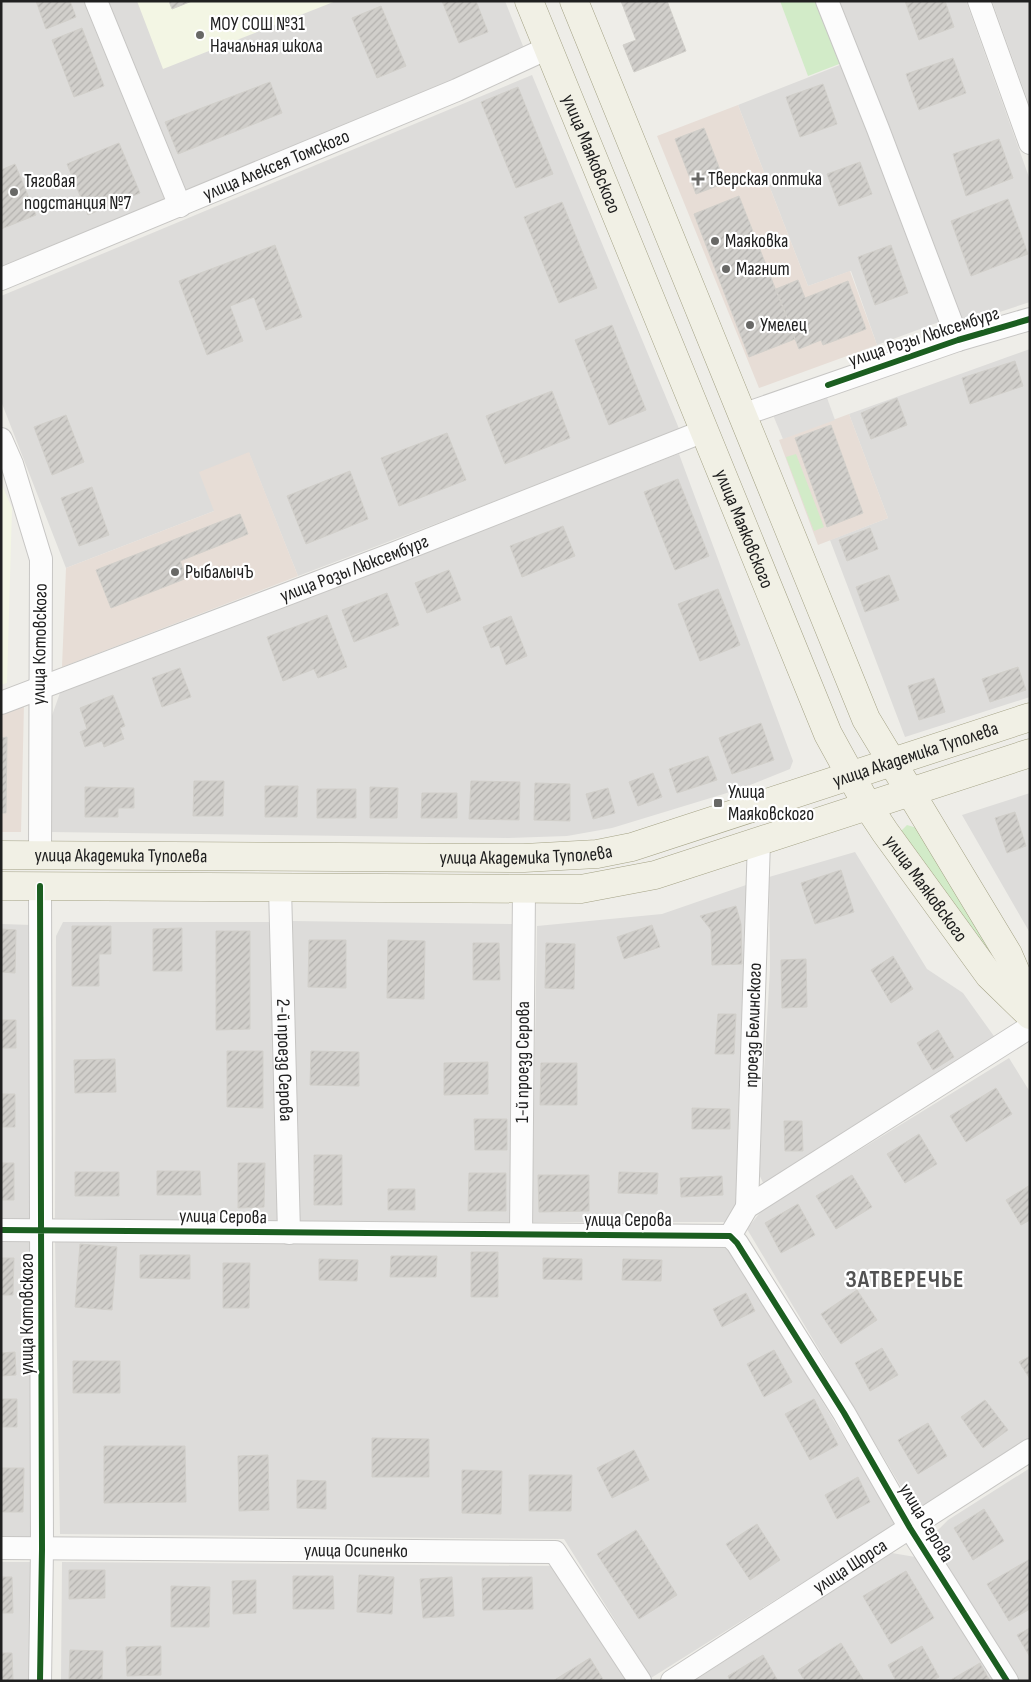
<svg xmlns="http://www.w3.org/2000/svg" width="1031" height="1682" viewBox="0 0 1031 1682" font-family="'Sofia Sans Condensed',sans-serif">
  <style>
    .residential { fill: #dddcda }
    .commercial { fill: #e7ddd6 }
    .education { fill: #f3f6e4 }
    .grass { fill: #d2ebc8 }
    .parking { fill: #dfdedc }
    .building { fill: url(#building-hatch); stroke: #d1cfca }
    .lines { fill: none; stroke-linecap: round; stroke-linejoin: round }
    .minor-casing { stroke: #c7c6c4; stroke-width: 24 }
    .major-casing { stroke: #a4a285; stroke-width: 29 }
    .minor { stroke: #fcfcfc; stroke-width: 22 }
    .major { stroke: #f1f0e5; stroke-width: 28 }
    .cycleway-casing { stroke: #fff; stroke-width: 9 }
    .cycleway { stroke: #1b5e20; stroke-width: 6 }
    .poi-dot { fill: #686866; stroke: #fff; stroke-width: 2 }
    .labels { text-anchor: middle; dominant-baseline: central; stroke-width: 4.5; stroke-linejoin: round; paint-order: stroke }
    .poi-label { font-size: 19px; fill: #202020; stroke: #fff; text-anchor: start }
    .street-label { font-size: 19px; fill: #202020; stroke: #fff }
    .district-label { font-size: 24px; font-weight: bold; letter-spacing: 1px; fill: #535353; stroke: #fff }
  </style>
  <defs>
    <pattern id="building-hatch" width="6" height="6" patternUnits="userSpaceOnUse" patternTransform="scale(1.25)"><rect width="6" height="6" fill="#d1cfcb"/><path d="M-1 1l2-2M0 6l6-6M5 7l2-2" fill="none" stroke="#b3b1ae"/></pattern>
  </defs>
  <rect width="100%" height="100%" fill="#eeede8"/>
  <!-- residential -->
  <path class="residential" d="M1,1H88L167,200L1,266Z
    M105,1H505L525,51L185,194Z
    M832,1H966L1030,180V302L963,324Z
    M992,1H1030V107Z
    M845,63L939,322L877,345L851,271L808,286L738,105Z
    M532,75L680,431L298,576L249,453L214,511L66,568L1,401V296Z
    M1030,349V697L905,737L830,540L888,518L849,414Z
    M679,454L793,761L790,769L740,789L612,828L567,836L508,838L50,832L49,724L61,690Z
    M1030,793V933L962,815Z
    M855,852L927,969L963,993L996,1039L764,1185L758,1172L770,969L769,877Z
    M749,884L741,1208L729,1222H532L537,926L662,914Z
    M292,921L517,924L510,1222L297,1221Z
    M63,922H276L279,1222L55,1218L56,936Z
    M1,924L32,925L33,1221H1Z
    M1009,1058L1030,1092V1438L915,1510L747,1229L762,1210Z
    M1,1238H33L35,1541L1,1540Z
    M55,1239L730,1248L896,1524L651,1678L564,1539L60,1534Z
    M1030,1468V1681H1019L940,1559L933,1535L948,1520Z
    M892,1553L921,1558L996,1681H694Z
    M1,1562H33L29,1681H1Z
    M62,1562L556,1566L626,1681H61Z"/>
  <!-- commercial -->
  <path class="commercial" d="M738,105L808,286L850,271L877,345L759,388L657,136Z
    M849,414L888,518L818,545L779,440Z
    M249,452L298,576L62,667L66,568L214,511L199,472Z
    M24,704L21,832H1V714Z"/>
  <!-- education -->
  <path class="education" d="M137,1H336L163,69Z
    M1,483L12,508L7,683L1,685Z"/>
  <!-- grass -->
  <path class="grass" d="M780,1H823L847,61L808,76Z
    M796,454L824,527L814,531L786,457Z
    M907,825L917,828L925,836L993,957L902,840L900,832Z"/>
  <!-- parking -->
  <path class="parking" d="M826,395L835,420L783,439L773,415Z"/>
  <!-- building -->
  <path class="building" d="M36,1H70L76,17L46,29Z
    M169,1H192L172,9Z
    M442,1H476L488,32L459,43Z
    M621,1H667L686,51L634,72L623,45L636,40Z
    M905,1H945L954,27L919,40Z
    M381,6L406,66L377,78L352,18Z
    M82,28L104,86L74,97L52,40Z
    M953,58L966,93L919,110L906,74Z
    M270,82L282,113L178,154L165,122Z
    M823,84L837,124L800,137L786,97Z
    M518,87L553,174L516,188L481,102Z
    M704,128L725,183L696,194L675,139Z
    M999,139L1013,178L966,196L953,154Z
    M119,143L140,193L88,215L67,164Z
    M860,162L872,194L839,206L827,174Z
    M15,164L36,215L1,229V170Z
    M739,196L795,339L749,357L694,214Z
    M1008,199L1028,254L971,276L951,221Z
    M562,202L597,288L559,303L524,217Z
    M275,245L302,317L266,330L254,297L230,306L243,341L207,355L179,281Z
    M891,245L908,293L875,305L858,257Z
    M798,280L805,298L848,281L866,329L823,345L821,340L799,349L776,289Z
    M612,325L646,410L609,425L575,340Z
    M1015,361L1023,386L970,404L962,378Z
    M552,391L570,438L505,464L486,416Z
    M897,398L907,425L871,439L861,413Z
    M66,415L84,462L52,475L34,427Z
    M831,425L863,513L827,527L795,438Z
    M447,433L466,480L399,506L381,458Z
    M350,471L368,519L306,544L287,496Z
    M678,479L709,556L675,570L644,492Z
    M92,487L109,535L79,546L61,498Z
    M240,514L248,534L180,561L187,578L111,608L96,570Z
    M563,526L575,556L522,577L510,546Z
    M870,528L878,549L847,561L839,540Z
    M449,570L461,600L427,613L415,583Z
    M889,575L899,600L865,612L856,587Z
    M718,589L740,645L700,661L678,604Z
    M387,593L399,625L354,642L342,610Z
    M327,615L347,667L318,678L314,669L283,681L267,637Z
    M511,616L527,656L506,665L499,645L491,648L483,627Z
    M1018,667L1026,690L990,702L982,679Z
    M180,668L191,697L162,707L152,678Z
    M934,678L945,712L919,720L908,686Z
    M113,695L125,726L120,728L124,739L104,747L102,741L85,747L80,732L87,729L80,708Z
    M761,723L774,760L732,774L719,738Z
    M7,737L6,813H1V738Z
    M708,756L717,780L677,793L669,769Z
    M653,773L662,797L638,806L629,782Z
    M194,781H224L223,816H193Z
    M471,781L520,782L519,820L469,819Z
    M535,783L570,784V821L534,820Z
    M265,786H298L297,817H265Z
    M85,787L134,788V808H118V817H85Z
    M370,787L398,788L397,818H370Z
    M608,788L615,813L593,819L586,794Z
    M317,789H356V818H317Z
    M422,793H457V818H421Z
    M1015,812L1026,846L1007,853L995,818Z
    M841,870L854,912L815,924L801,883Z
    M736,906L741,924L742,964L712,965L711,930L700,916Z
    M652,925L660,947L624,959L617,937Z
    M72,926H111V954H99V986H72Z
    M182,928V971H153V929Z
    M1,929L16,930L15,973L1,972Z
    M216,931H250V1029L216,1030Z
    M309,940H346V988L308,987Z
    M388,940L425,941L424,999L387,998Z
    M473,943H499L500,980H473Z
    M546,943L575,944L574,989L545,988Z
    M893,956L913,989L891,1003L871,970Z
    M806,959L807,1007L782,1008L781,960Z
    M718,1014H736L734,1054H715Z
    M1,1020H16V1048H1Z
    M938,1030L954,1057L933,1070L917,1043Z
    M227,1051H263V1108L227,1107Z
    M311,1051L359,1052V1086L310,1085Z
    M115,1059L116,1092L75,1093L74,1060Z
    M488,1062V1094L444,1095V1063Z
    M541,1063H577V1105H540Z
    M996,1088L1012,1114L966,1142L950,1116Z
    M1,1094H15V1127H1Z
    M692,1108L730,1109V1129H692Z
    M474,1119H507V1150H475Z
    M784,1121H802L803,1151H785Z
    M919,1134L937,1164L905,1183L887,1154Z
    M314,1155H342V1205H314Z
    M1,1163H14V1200H1Z
    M238,1163H265L264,1207L238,1208Z
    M157,1171H200L201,1195H157Z
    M75,1172H119V1196H75Z
    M619,1172L658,1173L657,1194L618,1193Z
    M469,1173H506V1211H468Z
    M538,1175H589V1211L539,1212Z
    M852,1175L872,1207L836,1229L816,1196Z
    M722,1176L723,1195L681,1197L680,1178Z
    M1030,1185V1220L1021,1225L1006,1200Z
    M388,1189H415V1210H388Z
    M798,1204L815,1235L781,1253L765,1223Z
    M80,1244L117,1247L112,1310L75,1307Z
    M471,1252H498V1297H471Z
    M140,1255H190V1279L140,1278Z
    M391,1256H437L436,1277H390Z
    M1,1258H14L13,1295H1Z
    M543,1258L582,1259V1280L543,1279Z
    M319,1259L358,1260L357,1281L319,1280Z
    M623,1259L662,1260L661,1281L622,1280Z
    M223,1263H250L249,1308H223Z
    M857,1290L877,1320L841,1344L821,1314Z
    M746,1293L755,1311L722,1327L713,1309Z
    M882,1348L898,1375L870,1391L855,1363Z
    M774,1350L792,1382L764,1397L747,1364Z
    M15,1352L16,1375L1,1376V1353Z
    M1030,1356V1379L1019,1362Z
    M73,1361H120V1393H73Z
    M1,1399H17V1427H1Z
    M814,1399L838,1445L810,1460L785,1414Z
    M985,1400L1008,1430L983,1448L961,1417Z
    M928,1423L947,1456L918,1474L898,1440Z
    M372,1438L429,1439V1477H372Z
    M104,1446H185L186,1502L104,1503Z
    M634,1450L649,1480L612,1498L597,1468Z
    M268,1455L269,1510L239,1511L238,1456Z
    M1,1468H24L23,1512H1Z
    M462,1470L502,1471L501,1514L462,1513Z
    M529,1475H572L571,1511H529Z
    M858,1477L870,1502L837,1519L825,1495Z
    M297,1480L326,1481V1509L297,1508Z
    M984,1509L1004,1541L973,1560L954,1528Z
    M757,1524L780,1560L750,1580L726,1544Z
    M636,1530L677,1595L639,1619L597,1554Z
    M1030,1559V1609L1009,1621L987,1584Z
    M69,1570H105V1598L69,1599Z
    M906,1571L934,1618L891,1644L863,1596Z
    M359,1575L394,1577L392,1614L357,1612Z
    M293,1576H333L334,1609H293Z
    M1,1577H12L13,1613H1Z
    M452,1577L454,1616L423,1618L420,1579Z
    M532,1577L533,1609L483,1610L482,1578Z
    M256,1580V1613L233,1614L232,1581Z
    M171,1586L210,1587L209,1627H171Z
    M1030,1628V1657L1017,1635Z
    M841,1643L864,1681H805L798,1670Z
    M161,1646V1675L127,1676L126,1647Z
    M922,1646L939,1677L931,1681H896L888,1665Z
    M70,1650L103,1651L102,1680L69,1679Z
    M1,1653H12L13,1681H1Z
    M763,1655L778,1681H730L728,1676Z
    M590,1658L604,1681H553Z
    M980,1663L990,1681H949Z"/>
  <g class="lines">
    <defs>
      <g id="minor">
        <path d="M96,1L180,206"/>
        <path d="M827,1L878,129L958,340"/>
        <path d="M979,1L1030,143"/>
        <path id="s1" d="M1,279L457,90L548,48"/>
        <path d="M742,415L958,340L1030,319"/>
        <path d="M1,439L12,464L41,559L40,855"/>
        <path id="s2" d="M1,703L395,553L704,431"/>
        <path id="s3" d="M280,888L289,1233"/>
        <path id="s4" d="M747,1207L759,841"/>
        <path d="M1,1230L730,1236L737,1243L844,1413L910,1528L1007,1681"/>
        <path id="s5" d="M521,1234L524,890"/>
        <path d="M730,1236L747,1207L1030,1027"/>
        <path id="s6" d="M1,1548L555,1552L640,1681"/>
        <path d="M40,1681L42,1549L40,886"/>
        <path id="s7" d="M672,1681L1030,1450"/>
      </g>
      <g id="major">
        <path id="s8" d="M529,1L828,734L867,805L885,832L989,975L1030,1015"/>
        <path d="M574,1L866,719L1008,954L1030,1005"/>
        <path id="s9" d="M1,855L524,858L597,854L632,847L1030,717"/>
        <path d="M1,886L581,889L655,875L1030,753"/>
      </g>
    </defs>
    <!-- minor casing -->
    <use href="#minor" class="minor-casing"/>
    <!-- major casing -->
    <use href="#major" class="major-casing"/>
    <!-- minor -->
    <use href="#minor" class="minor"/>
    <!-- major -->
    <use href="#major" class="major"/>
    <defs>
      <path id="cycleway" d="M828,385L958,340L1030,319
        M1,1230L730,1236L737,1243L844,1413L910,1528L1007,1681
        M40,1681L42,1549L40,886"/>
    </defs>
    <!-- cycleway casing -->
    <use href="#cycleway" class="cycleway-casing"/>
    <!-- cycleway -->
    <use href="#cycleway" class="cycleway"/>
  </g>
  <!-- markers -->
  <g class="poi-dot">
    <circle cx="200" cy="35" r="5"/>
    <path d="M695.5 171.5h5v5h5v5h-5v5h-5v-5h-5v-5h5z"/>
    <circle cx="14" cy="192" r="5"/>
    <circle cx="715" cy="241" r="5"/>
    <circle cx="726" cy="269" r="5"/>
    <circle cx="750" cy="325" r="5"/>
    <circle cx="175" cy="572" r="5"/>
    <rect x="713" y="798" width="10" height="10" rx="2.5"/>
  </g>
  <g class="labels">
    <!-- poi labels -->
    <g class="poi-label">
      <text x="210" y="24">МОУ СОШ №31<tspan x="210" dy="22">Начальная школа</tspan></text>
      <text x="708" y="179">Тверская оптика</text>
      <text x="24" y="181">Тяговая<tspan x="24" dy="22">подстанция №7</tspan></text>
      <text x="725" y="241">Маяковка</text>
      <text x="736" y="269">Магнит</text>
      <text x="760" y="325">Умелец</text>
      <text x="185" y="572">РыбалычЪ</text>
      <text x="728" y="792">Улица<tspan x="728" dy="22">Маяковского</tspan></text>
    </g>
    <!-- street labels -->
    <g class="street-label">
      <text stroke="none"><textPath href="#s8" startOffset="165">улица Маяковского</textPath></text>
      <text stroke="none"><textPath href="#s1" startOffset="298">улица Алексея Томского</textPath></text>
      <text transform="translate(924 337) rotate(-18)">улица Розы Люксембург</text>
      <text stroke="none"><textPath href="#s8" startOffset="570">улица Маяковского</textPath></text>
      <text stroke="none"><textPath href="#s2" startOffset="378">улица Розы Люксембург</textPath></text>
      <text transform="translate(40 644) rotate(-89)">улица Котовского</text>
      <text stroke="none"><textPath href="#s9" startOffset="930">улица Академика Туполева</textPath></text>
      <text stroke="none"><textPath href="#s9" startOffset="525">улица Академика Туполева</textPath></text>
      <text stroke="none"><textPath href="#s9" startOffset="120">улица Академика Туполева</textPath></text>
      <text stroke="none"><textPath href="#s8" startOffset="975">улица Маяковского</textPath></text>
      <text stroke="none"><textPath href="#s4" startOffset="182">проезд Белинского</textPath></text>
      <text stroke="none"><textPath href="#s3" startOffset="172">2-й проезд Серова</textPath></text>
      <text stroke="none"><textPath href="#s5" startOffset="172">1-й проезд Серова</textPath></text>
      <text transform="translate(223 1217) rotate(1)">улица Серова</text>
      <text x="628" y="1220">улица Серова</text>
      <text transform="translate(27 1314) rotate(-90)">улица Котовского</text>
      <text transform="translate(926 1523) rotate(59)">улица Серова</text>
      <text stroke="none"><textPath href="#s6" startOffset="355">улица Осипенко</textPath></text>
      <text stroke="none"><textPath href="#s7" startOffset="212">улица Щорса</textPath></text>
    </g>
    <!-- district labels -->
    <g class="district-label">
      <text x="905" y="1279">ЗАТВЕРЕЧЬЕ</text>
    </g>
  </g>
  <!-- border -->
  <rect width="1031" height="1682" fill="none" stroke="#202020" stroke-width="5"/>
</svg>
